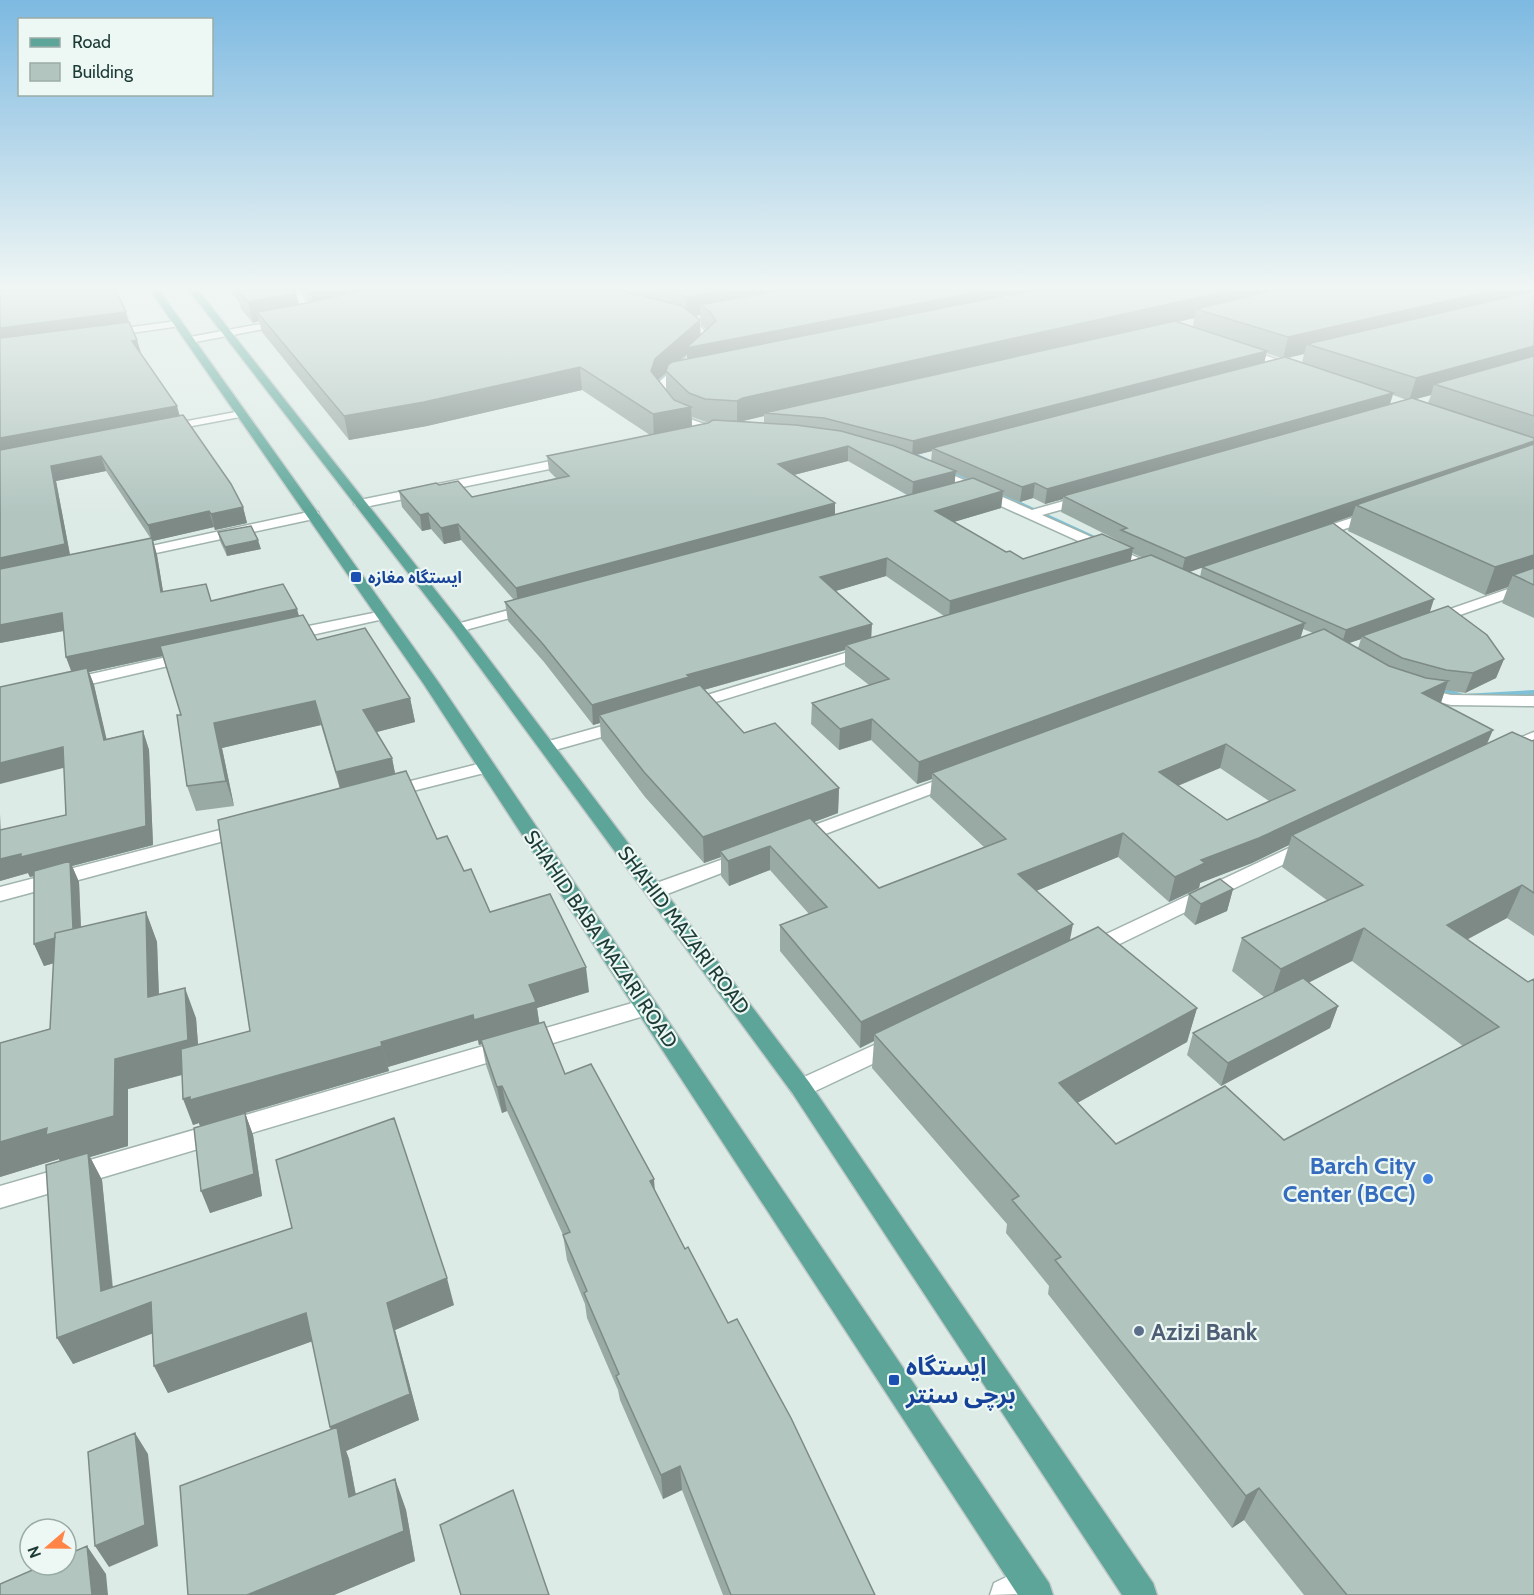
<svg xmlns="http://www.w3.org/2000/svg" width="1534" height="1595" viewBox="0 0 1534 1595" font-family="Cabin,'Noto Sans Arabic',sans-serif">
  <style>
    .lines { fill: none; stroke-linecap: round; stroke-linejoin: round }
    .stream { fill: #7ec1d6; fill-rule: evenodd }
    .minor-casing { stroke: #a0b3ae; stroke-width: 3 }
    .major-casing { stroke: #c0c8c7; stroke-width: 3 }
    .minor { fill: #fff; fill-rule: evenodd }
    .major { fill: #5da598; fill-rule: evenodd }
    .wall { fill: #99a9a4; fill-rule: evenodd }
    .shaded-wall { fill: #7d8a86 }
    .building { fill: #b2c5bf; stroke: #7d8a86; stroke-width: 1.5; fill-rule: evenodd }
    .transit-dot { fill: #1a4fb4; stroke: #edf7f3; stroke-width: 2 }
    .shop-dot { fill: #3f7fe0; stroke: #edf7f3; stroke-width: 2 }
    .service-dot { fill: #5c6f8a; stroke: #edf7f3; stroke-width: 2 }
    .labels { text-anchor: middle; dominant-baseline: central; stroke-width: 4.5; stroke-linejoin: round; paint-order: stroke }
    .far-transit-label { font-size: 16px; font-weight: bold; fill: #164399; stroke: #edf7f3; text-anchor: start }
    .street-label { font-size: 20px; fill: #1d3b36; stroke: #edf7f3 }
    .near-shop-label { font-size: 24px; font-weight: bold; fill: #366cbe; stroke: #edf7f3; text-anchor: end }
    .near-service-label { font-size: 24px; font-weight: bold; fill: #4e5e75; stroke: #edf7f3; text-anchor: start }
    .near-transit-label { font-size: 24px; font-weight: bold; fill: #164399; stroke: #edf7f3; text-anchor: start }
  </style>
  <rect width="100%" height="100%" fill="#ddebe6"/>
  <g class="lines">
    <!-- stream -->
    <path class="stream" d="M689,347L694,348L661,383H657V381Z
      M901,448H905L960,474L1108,542L1104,544H1101L954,478L901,450Z
      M1431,683L1463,694L1534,690V696L1462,700L1428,688L1426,686Z"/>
    <defs>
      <path id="minor" d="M290,290H299L316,318L314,320H308Z
        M678,318L700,326L714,342L667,386L664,394C684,420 692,421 722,428V432C691,438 670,417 654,394L658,383L704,341L693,331L675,323V319Z
        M282,320L287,323L285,325L190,343L185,340L190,337Z
        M177,321L182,324L180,326L110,336L105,333L110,330Z
        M1239,348H1245L1300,368L1291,370L1239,352Z
        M241,411L245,412V416L166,431L160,428L166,425Z
        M570,457L576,461L574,464L360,508L354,504L360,500Z
        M932,466L1032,510L1085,495L1089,496L1091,499L1089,502L1042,515L1161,568L1163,571L1156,575L1151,574L928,473V467Z
        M313,511L318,512L319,515L318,518L133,558L126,554L133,550Z
        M1373,511L1378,512L1379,515L1378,518L1317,538L1310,534L1312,531Z
        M1534,580V589L1440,622H1430L1428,619L1430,616Z
        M531,604L538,608L536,611L458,632L451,628L453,625Z
        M383,611L390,615L388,618L289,640L281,635L289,630Z
        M868,646L876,651L873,654L696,708H684L682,705L684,702Z
        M189,652L194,654L197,657L194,660L69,689L61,684L69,679Z
        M1420,688L1451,695L1534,696V706L1451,705L1414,696L1412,693Z
        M624,720L630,721L632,725L630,729L548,752L542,751L539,747L542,743Z
        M1534,732V743L1512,754H1500L1497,750L1500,746Z
        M486,762L492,763L495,767L492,771L389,797L383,796L380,792L383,788Z
        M954,774L960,775L963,779L960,783L804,842H790L788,838L790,834Z
        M243,824L250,826L252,830L250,834L0,901V887Z
        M1308,839L1315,841L1317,845L1315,849L1099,954L1092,956L1085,954L1082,949L1085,944Z
        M743,852L750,854L753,858L750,862L662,896L655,897L648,896L645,891L648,886Z
        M646,999L654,1001L657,1007L654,1013L0,1208V1186Z
        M894,1036L902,1038L905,1044L902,1050L809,1094L801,1097L793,1094L789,1088L793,1082Z
        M1029,1566L1040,1571L1045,1582L1040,1593L990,1595L994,1583Z"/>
      <path id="major" d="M150,290H159L439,683L1049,1583L1053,1595H1018L423,683Z
        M189,290H198L463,625L809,1082L1153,1583L1157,1595H1122L793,1094L453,631Z"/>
    </defs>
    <!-- minor casing -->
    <use href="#minor" class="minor-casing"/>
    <!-- major casing -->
    <use href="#major" class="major-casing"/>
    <!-- minor -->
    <use href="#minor" class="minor"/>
    <!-- major -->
    <use href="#major" class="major"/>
  </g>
  <!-- wall -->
  <path class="wall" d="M0,290L126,312L140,353L180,416L243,507L247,523L215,530L214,527L153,541L157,555L163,592L299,616L317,640L410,698L415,722L377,732L392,758L395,774L437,839L464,871L490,912L589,992L537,1008L539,1023L565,1074L654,1179V1190L685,1249L728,1323L875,1595H723L682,1490L663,1499L620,1400L618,1390L587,1318L585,1304L567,1260L563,1235L507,1111L502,1113L486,1065L482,1044L479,1045L478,1040L388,1067L389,1071L245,1113L253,1135L262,1196L210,1213L200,1126L199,1123L193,1125L182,1075L128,1089V1146L90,1157L102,1180L113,1287L454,1305L395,1330L419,1420L346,1451L349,1459L356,1495L395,1479L406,1510L415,1561L334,1595L331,1430L312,1341L168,1393L154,1366L153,1333L73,1364L60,1161L59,1159L0,1177V1043L50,1029L54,963L44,966L34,944V876L30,877L28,873L0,881V814L1,830L66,815L71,671L66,657L64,631L0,643ZM106,471L151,539L70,555L56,481ZM163,656L181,715L187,786L196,811L234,806L222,748L321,725L340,789L250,1031L198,1045L196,1018L159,995L157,942L146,912L81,927L79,882L72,866L153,845L149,750L143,731L106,739L94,685L89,672Z
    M229,290H295L296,293L299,304L309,302L302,290H1534V618L1502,603L1508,587L1485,595L1348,531L1352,516L1216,563L1430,612L1504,659L1496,678L1465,693L1445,690L1441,703L1487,743L1532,741L1534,740V936L1507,918L1467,939L1528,982L1534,1595H1304L1244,1520L1232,1528L1048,1294L1049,1286L1006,1233L1007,1224L872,1068L874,1041L860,1048L780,951V925L809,914L770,870L729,886L721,876V857L704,863L645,797L601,739L600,723L593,725L544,662L508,621L505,602L514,600L461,540L444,544L431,529L422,531L402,507L399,491L439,485L472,497L556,478L549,471L547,456L650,435L582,390L427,426L349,440L262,332L259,321L253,323L241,309L239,302ZM700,315L701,325L707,330L700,336V320L695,316ZM1194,318L1193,327L1178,322ZM1266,353L1281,358L1264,363ZM687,354V359L679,360ZM1304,354L1302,363L1287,358ZM666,373V390L658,380ZM1393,395L1407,400L1390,404ZM1431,395L1428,403L1415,399ZM764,416V423L743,421ZM692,417L706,422H710L692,427ZM932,451L931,461L915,455L920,454ZM848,461L907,495L835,515V503L794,475ZM955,473L968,479L955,483ZM1003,495L1020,502L1033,498L1045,504L1063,499L1061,512L1119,541L1023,559L1006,552L954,522L1001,508ZM1132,553L1143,558L1130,561ZM1202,567L1200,577L1189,572ZM886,576L944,616L872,638L835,591ZM1303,629L1313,633L1300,638ZM1361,639L1358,648L1348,643ZM845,650V666L869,685L812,703L811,724L839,750L871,740L917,784L932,779L930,797L984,847L879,888L814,822L838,813L839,788L744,733L704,690ZM1220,768L1269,801L1227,820L1178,786ZM1289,845L1282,867L1328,901L1242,938L1232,971L1264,997L1193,1033L1187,1055L1221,1086L1330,1028L1338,1006L1309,982L1352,961L1463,1046L1284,1140L1116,1144L1077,1103L1187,1042L1197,1008L1070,940L1036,891L1118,857L1169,902L1199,888L1200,883L1252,863Z
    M218,532L261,549L227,556L220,541Z
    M1233,889L1227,911L1195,925L1184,915L1189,894Z"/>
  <!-- shaded-wall -->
  <path class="shaded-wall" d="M310,290H418L314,310Z
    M728,290H842L710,314V312L700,305V315L687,318L686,297Z
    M988,290H1086L687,370V354L667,372L666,371V373L656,381L651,371L655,359L700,320L701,341Z
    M1233,290H1317L1196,309L1194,318L774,414L764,413V416L743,421L737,425V401L743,398Z
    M1495,290H1534V300L1307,344L1304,354L1283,359L1288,337Z
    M296,293L301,313L257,312L259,321L253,323L248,302Z
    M126,312L129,325L0,342V328Z
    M137,340L141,353L132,341Z
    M1534,346V364L1434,384L1431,395L1409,401L1416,378Z
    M1267,351L1264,364L932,448V451L912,456L913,441Z
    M580,367L582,390L427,426L349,440L344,416Z
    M1393,393L1389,407L1063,496V499L1045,504L1047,489Z
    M177,406L181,420L0,454V438Z
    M691,407L692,430L654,438L653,414Z
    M1534,441V451L1356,505L1352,516L1181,575L1185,558Z
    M848,446V461L778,479V464Z
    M101,456L106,471L56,481L71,560L0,576V558L51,466Z
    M956,471L954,487L912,498L913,482Z
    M1035,483L1033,498L1020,502L1022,487Z
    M1003,491L1001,508L933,528L935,511Z
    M835,503V519L518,605L516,588Z
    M243,507L247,523L215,530L211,514Z
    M209,511L214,527L153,541L157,555L166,609L161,592L152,540L148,525Z
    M428,513L431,529L422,531L420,515Z
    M458,524L461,540L444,544L441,528Z
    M258,540L261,549L227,556L225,547Z
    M1133,548L1130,566L949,619L950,601Z
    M1534,555V579L1513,575L1508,587L1485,595L1495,567Z
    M887,558L886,576L819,596L820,577Z
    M1434,599L1429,615L1362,636L1361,639L1341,646L1346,630Z
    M297,609L302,626L89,672L94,685L111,758L73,675L66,657Z
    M62,613L68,630L0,643V625Z
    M1305,623L1299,643L932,773V779L917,784L919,762Z
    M872,624L871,643L846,645L845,650L689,694L599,715L600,723L593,725L592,705L687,675Z
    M1504,659L1496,678L1465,693L1473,673Z
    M1448,681L1440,705L1422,693Z
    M410,698L415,722L369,734L363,710Z
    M315,701L321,725L222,748L234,806L226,781L214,723Z
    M872,719L871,740L839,750L840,729Z
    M1493,730L1483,753L1292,835L1289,845L1252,863L1200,883L1199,888L1169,902L1175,877L1201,860Z
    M143,731L149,750L153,845L72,866L79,882L82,955L44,966L34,944L71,866L30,877L28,873L0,881V859L21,854L146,826Z
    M1226,744L1220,768L1153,796L1159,772Z
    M63,747L71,766L0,784V763Z
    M392,758L397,783L342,797L336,772Z
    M839,788L838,813L724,856L720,851L721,857L704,863L703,837Z
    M1123,833L1118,857L1014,900L1018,874Z
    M770,846V870L729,886L728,861Z
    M1522,885L1507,918L1433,958L1447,925Z
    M1233,889L1227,911L1195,925L1201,904Z
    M146,912L157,942L160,1027L148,997Z
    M1073,924L1068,950L874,1034V1041L860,1048L861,1022Z
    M1364,928L1352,961L1270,1002L1281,969Z
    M586,967L589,992L537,1008L540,1027L481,1040L482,1044L479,1045L474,1020L529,985Z
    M185,988L196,1018L200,1070L128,1089V1146L90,1157L102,1180L115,1315L151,1302L164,1329L73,1364L57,1338L101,1291L62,1166L59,1159L0,1177V1142L115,1059Z
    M1338,1006L1330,1028L1221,1086L1228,1063Z
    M1197,1008L1187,1042L1052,1117L1059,1083Z
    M473,1015L478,1040L388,1067L381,1042Z
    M382,1046L389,1071L245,1113L253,1135L262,1196L210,1213L201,1191L200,1126L199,1123L193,1125L183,1099Z
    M502,1086L507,1111L502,1113L497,1087Z
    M654,1179L656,1205L650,1181Z
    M447,1278L454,1305L395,1330L419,1420L346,1451L349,1459L362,1528L349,1497L340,1454L330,1427L387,1303Z
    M306,1313L316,1340L168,1393L154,1366Z
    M135,1433L148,1454L158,1546L109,1567L95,1546Z
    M680,1466L682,1490L663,1499L661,1475Z
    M395,1479L406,1510L415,1561L334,1595H247Z
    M1259,1488L1244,1520L1232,1528L1246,1496Z
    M87,1546L106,1574L108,1595H92Z"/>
  <!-- building -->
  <path class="building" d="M0,290H116L126,312L0,328Z
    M238,290H295L296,293L248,302Z
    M366,290H620L682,306L700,320L655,359L651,371L674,400L691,407L653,414L580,367L424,402L344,416L257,312L307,303Z
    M660,290H728L686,297Z
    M780,290H988L686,348L716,321L710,312L700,305Z
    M1033,290H1233L743,398L737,401L705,399L689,393L666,371L668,365L672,362Z
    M1275,290H1495L1288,337L1196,309Z
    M1534,291V346L1416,378L1307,344Z
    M1175,321L1267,351L913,441L824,418L764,413Z
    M129,322L137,340L132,341L177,406L0,438V338Z
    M1534,356V416L1434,384Z
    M1285,357L1393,393L1047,489L1035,483L1022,487L932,448Z
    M1412,398L1534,438V441L1185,558L1121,530L1127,528L1063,496Z
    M183,415L231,484L243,507L211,514L209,511L148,525L101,456L51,466L65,544L0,558V450Z
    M713,420L796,425L841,431L894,446L956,471L913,482L848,446L778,464L835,503L516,588L458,524L441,528L428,513L420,515L399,491L436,483L439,485L458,481L472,497L569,476L547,456L708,423Z
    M1534,444V555L1495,567L1356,505Z
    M973,478L1003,491L935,511L1006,552L1010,551L1023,559L1102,534L1133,548L950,601L887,558L820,577L872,624L687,675L689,677L592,705L542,643L505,602Z
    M1333,523L1434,599L1346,630L1202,567Z
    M251,526L258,540L225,547L218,532Z
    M152,538L161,592L206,584L211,601L283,584L297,609L66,657L62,613L0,625V569Z
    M1151,555L1305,623L919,762L872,719L840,729L812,703L889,679L846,645Z
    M1534,568V585L1513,575Z
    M1448,606L1487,635L1504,659L1473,673L1446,670L1402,658L1362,636Z
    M303,615L317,640L365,628L410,698L363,710L392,758L336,772L315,701L214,723L226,781L187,786L177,715H181L160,646Z
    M1324,629L1389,666L1426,678L1448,681L1422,693L1493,730L1259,838L1201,860L1205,863L1175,877L1123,833L1018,874L1073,924L861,1022L780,925L827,907L770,846L728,861L720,851L810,818L879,888L1006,839L932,773ZM1226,744L1295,790L1227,820L1159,772Z
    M87,668L104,740L143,731L146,826L21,857V854L0,859V830L66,815L63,747L0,763V687Z
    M700,685L744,733L775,723L839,788L703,837L644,772L599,715Z
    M1512,732L1532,741L1534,740V893L1522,885L1447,925L1528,982L1534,979V1595H1347L1259,1488L1246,1496L1055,1260L1061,1257L1012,1200L1019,1196L874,1034L1098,927L1197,1008L1059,1083L1116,1144L1225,1086L1284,1140L1499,1027L1364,928L1281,969L1242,938L1363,885L1292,835Z
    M406,771L437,839L447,836L464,871L471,869L490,912L550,894L586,967L529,985L536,1002L474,1020L473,1015L381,1042L382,1046L190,1100V1097L183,1099L181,1049L250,1031L218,820Z
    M70,861L73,929L55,933V938L34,944V871Z
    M1220,879L1233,889L1201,904L1189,894Z
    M146,912L148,997L185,988L188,1040L115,1059L114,1116L46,1135L47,1128L0,1142V1043L50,1029L55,933Z
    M1303,978L1338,1006L1228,1063L1193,1033Z
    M544,1022L565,1074L591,1064L654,1179L650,1181L685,1249L688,1247L728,1323L737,1319L791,1418L875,1595H731L680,1466L661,1475L616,1376L619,1374L584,1293L587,1291L563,1235L570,1232L502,1086L497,1087L481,1040Z
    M245,1113L254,1174L201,1191L194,1128Z
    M394,1118L447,1278L387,1303L410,1394L330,1427L306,1313L154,1366L151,1302L57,1338L46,1165L88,1153L101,1291L292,1228L276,1160Z
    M337,1427L349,1497L395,1479L404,1531L247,1595H188L180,1486Z
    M135,1433L145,1525L95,1546L88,1452Z
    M513,1490L549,1595H461L440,1525Z
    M87,1546L92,1595H0V1584L44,1565H66V1555Z"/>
  <!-- sky -->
  <linearGradient id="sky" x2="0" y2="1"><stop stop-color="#7db9e1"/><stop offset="0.56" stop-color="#f0f6f4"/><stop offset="1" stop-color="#f0f6f4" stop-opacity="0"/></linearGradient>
  <rect width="1534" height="514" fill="url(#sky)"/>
  <!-- markers -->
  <g class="transit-dot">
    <rect x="350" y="571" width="12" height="12" rx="3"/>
    <rect x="888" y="1374" width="12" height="12" rx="3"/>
  </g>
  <circle class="shop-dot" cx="1428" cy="1179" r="6"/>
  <circle class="service-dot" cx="1139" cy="1331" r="6"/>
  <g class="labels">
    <!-- far-transit labels -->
    <g class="far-transit-label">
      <text x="368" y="577">ایستگاه مغازه</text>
    </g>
    <!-- street labels -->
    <g class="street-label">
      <text transform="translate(684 930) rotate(53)">SHAHID MAZARI ROAD</text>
      <text transform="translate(601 939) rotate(56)">SHAHID BABA MAZARI ROAD</text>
    </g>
    <!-- near-shop labels -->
    <g class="near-shop-label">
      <text x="1416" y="1165">Barch City<tspan x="1416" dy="28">Center (BCC)</tspan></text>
    </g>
    <!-- near-service labels -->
    <g class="near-service-label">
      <text x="1151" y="1331">Azizi Bank</text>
    </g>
    <!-- near-transit labels -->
    <g class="near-transit-label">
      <text x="906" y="1366">ایستگاه<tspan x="906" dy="28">برچی سنتر</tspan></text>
    </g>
  </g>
  <!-- legend -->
  <rect x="18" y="18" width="195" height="78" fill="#edf7f3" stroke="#9aaca7" stroke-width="1.5"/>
  <rect x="30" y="38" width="30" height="9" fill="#5da598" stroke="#9aaca7" stroke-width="1.5"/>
  <text x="72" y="48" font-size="18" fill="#1d3b36">Road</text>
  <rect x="30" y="63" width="30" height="18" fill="#b2c5bf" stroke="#9aaca7" stroke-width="1.5"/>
  <text x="72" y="78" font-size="18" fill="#1d3b36">Building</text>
  <!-- north arrow -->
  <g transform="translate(48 1547) rotate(250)"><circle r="28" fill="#edf7f3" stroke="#9aaca7" stroke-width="1.5"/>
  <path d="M0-4.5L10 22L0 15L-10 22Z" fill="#ff8446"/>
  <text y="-9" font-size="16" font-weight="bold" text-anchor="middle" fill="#1d3b36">N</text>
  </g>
</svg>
